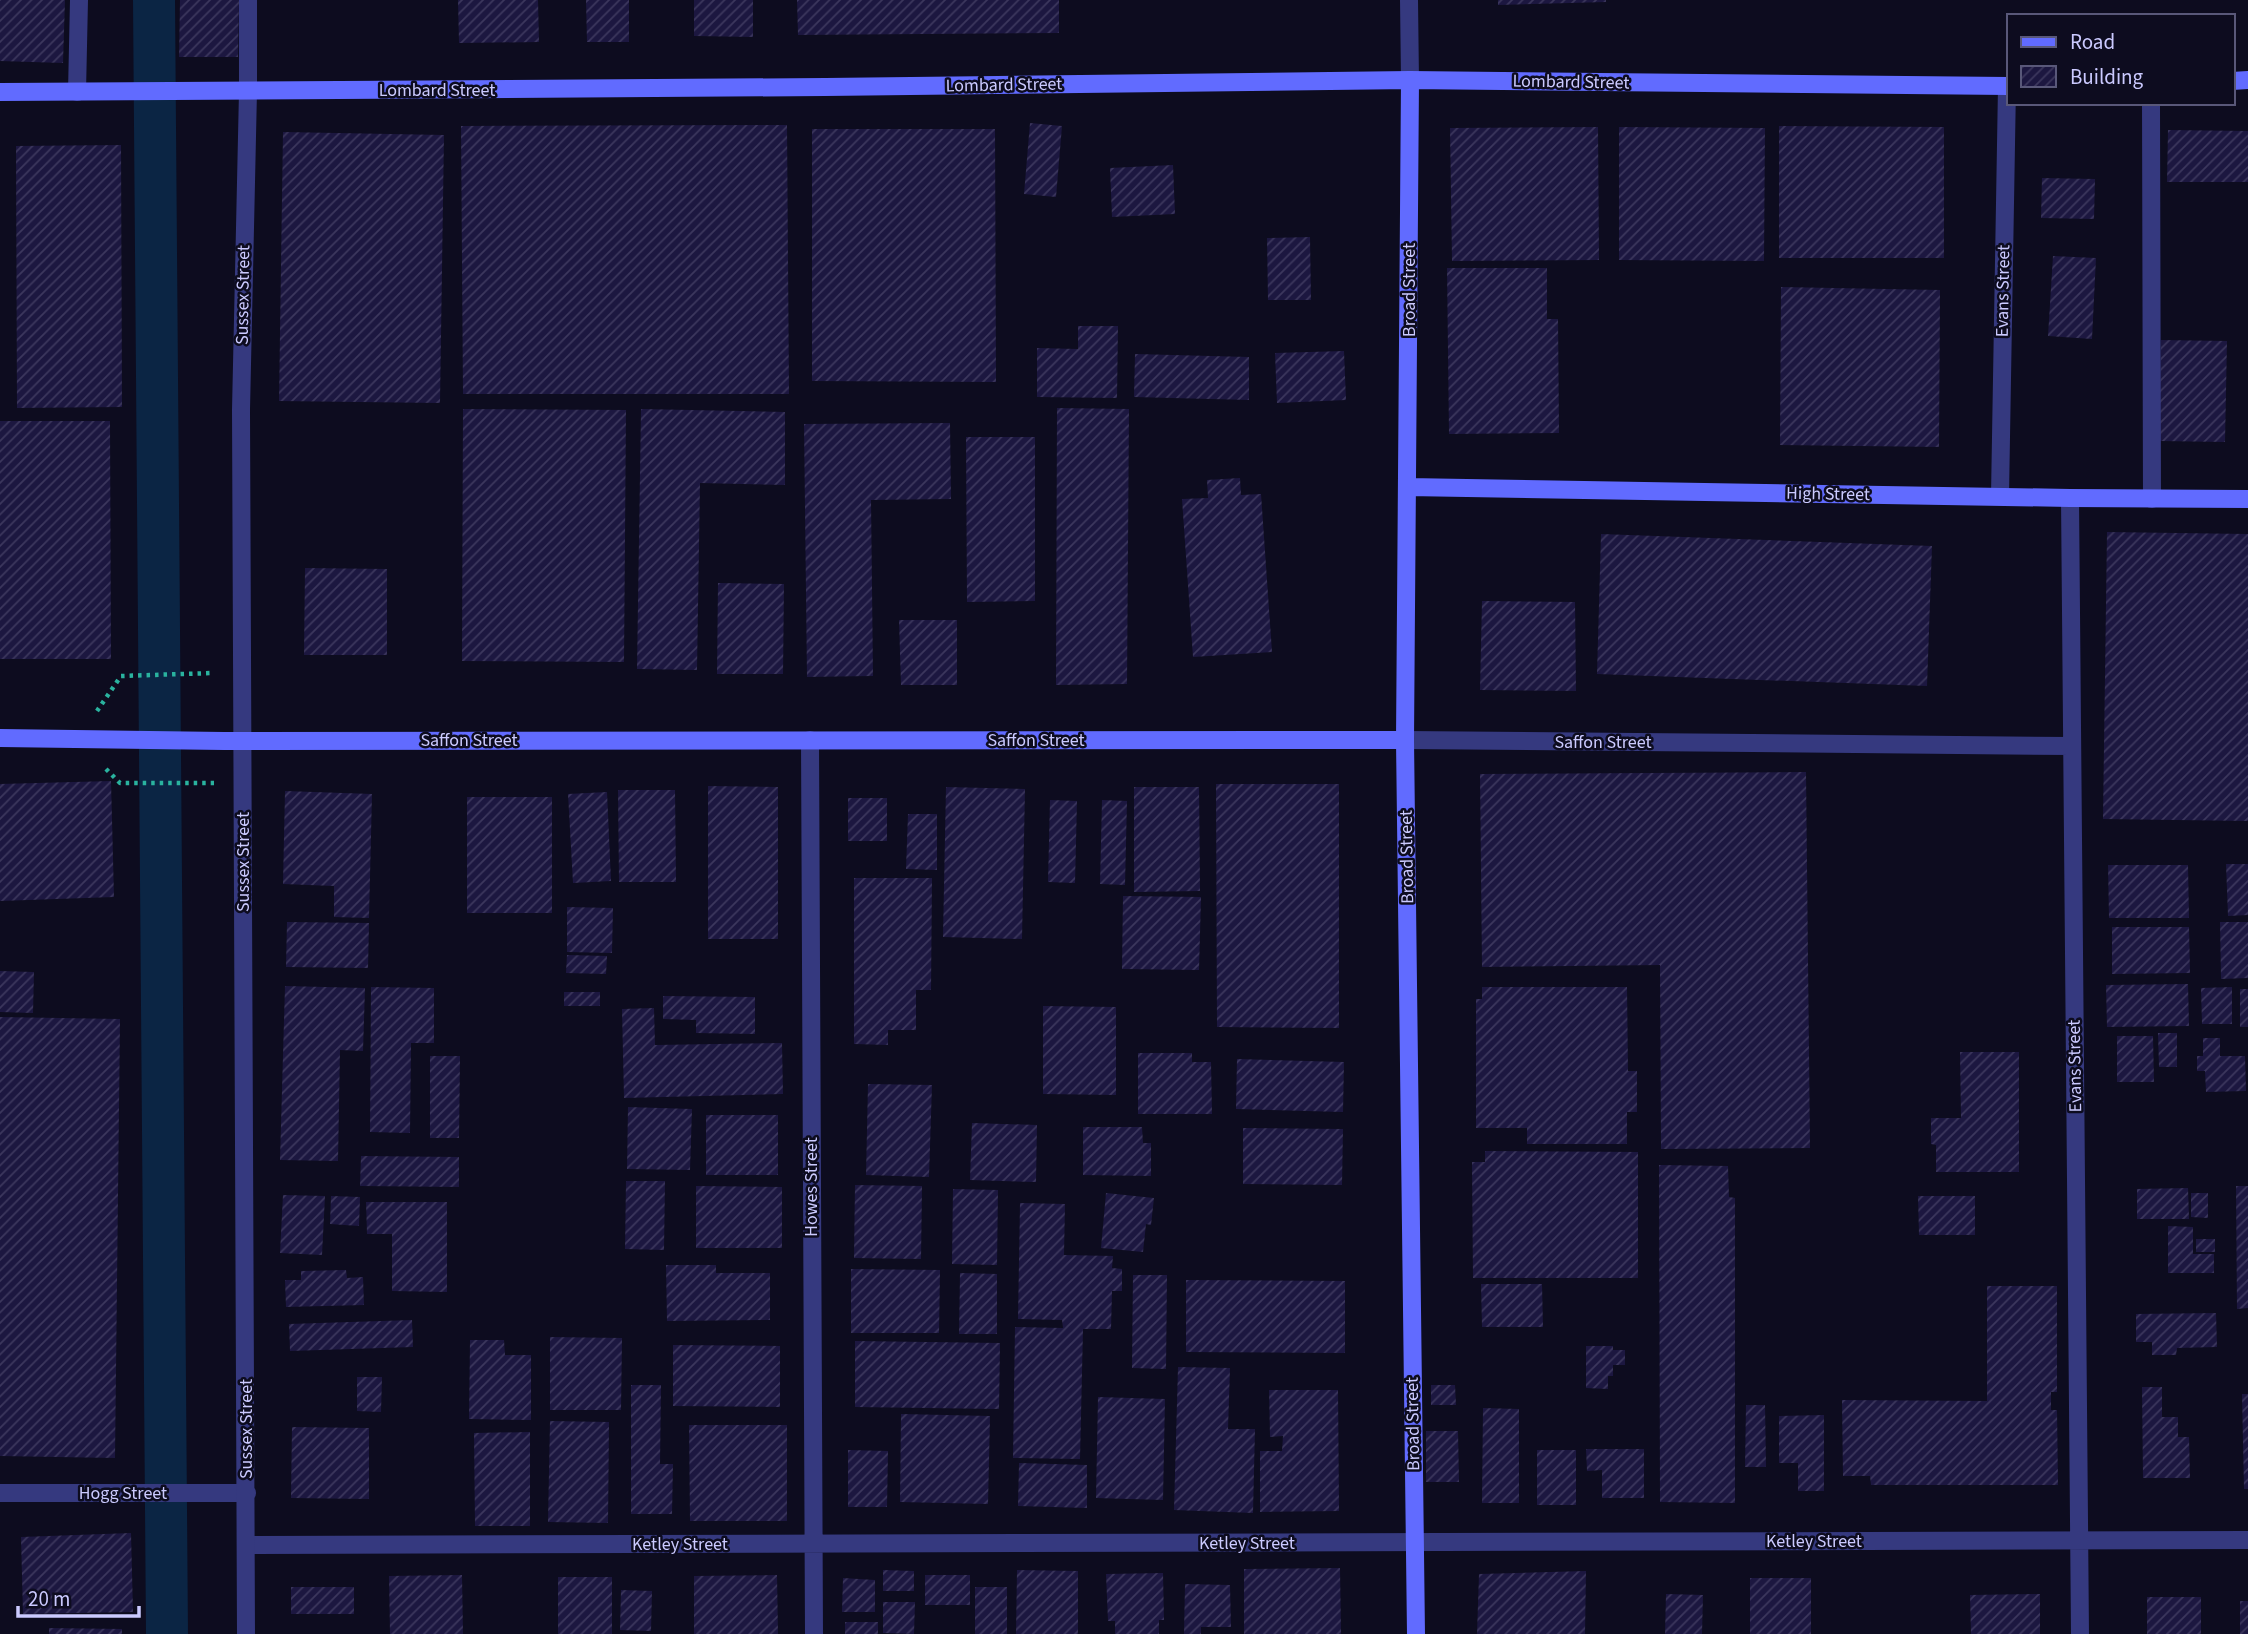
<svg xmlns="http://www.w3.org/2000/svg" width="2248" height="1634" viewBox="0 0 2248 1634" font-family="'Source Sans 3',sans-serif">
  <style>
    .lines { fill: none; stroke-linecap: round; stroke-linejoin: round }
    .canal { stroke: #0b2544; stroke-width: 42 }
    .building { fill: url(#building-hatch) }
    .path { stroke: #2ab39f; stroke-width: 4.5; stroke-dasharray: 3.5 5; stroke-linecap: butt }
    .service { stroke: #35397f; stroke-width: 18 }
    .minor { stroke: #35397f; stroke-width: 18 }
    .tertiary { stroke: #35397f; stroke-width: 18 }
    .secondary { stroke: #616bff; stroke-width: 18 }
    .labels { text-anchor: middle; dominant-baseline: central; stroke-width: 5; stroke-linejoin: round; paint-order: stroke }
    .street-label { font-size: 18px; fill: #cbcaff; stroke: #0d0c1f }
  </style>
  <defs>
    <pattern id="building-hatch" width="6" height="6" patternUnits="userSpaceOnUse" patternTransform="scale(1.75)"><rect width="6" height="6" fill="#1c1740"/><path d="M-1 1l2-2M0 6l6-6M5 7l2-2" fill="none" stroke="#3c375d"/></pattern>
  </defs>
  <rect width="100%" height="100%" fill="#0d0c1f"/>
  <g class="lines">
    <!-- canal -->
    <path class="canal" d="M154,0L167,1634"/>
  </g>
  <!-- building -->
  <path class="building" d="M0,0H65L63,63L0,61Z
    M180,0H239L238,57H179Z
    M458,0H538L539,42L459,43Z
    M586,0H629V42H587Z
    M694,0H753V37L694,36Z
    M797,0H1059V33L798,35Z
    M1498,0H1606V2L1498,5Z
    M1030,123L1062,126L1056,197L1024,194Z
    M787,125L789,394H463L461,126Z
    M1779,126L1944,127V258H1779Z
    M1598,127L1599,260L1452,261L1450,128Z
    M1619,127L1765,128L1764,261L1619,260Z
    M812,129H995L996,382L812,381Z
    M2168,130L2248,131V182H2167Z
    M283,132L444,135L440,403L279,401Z
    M121,145L122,407L17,408L16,146Z
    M1173,165L1175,214L1112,217L1110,168Z
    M2042,178L2095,179L2094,219L2041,218Z
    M1310,237L1311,300H1268L1267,238Z
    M2053,256L2096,258L2092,339L2048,336Z
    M1447,268H1547V319H1558L1559,433L1449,434Z
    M1781,287L1940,290L1939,447L1780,445Z
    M1078,326H1118L1117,398L1037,397V348L1078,349Z
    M2161,340L2227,341L2225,442L2159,441Z
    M1344,351L1346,400L1277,403L1275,353Z
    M1135,354L1249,357V400L1134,397Z
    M1057,408L1129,409L1127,684L1056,685Z
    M463,409L626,410L624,662L462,661Z
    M641,409L785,412V485L700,483L697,670L637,669Z
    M0,421H110L111,659H0Z
    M950,423L951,499L871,500L873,676L807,677L804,424Z
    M966,437H1035V601L967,602Z
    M1240,478L1241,495L1261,494L1272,652L1193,657L1182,499L1208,498L1207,480Z
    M2107,532L2248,534V821L2103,819Z
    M1601,534L1932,546L1927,686L1597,674Z
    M305,568L387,569V655H304Z
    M718,583L784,584L783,674H717Z
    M1482,601L1575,602L1576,691L1480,690Z
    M899,620H957V685H901Z
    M1806,772L1810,1148L1661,1149L1660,965L1482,967L1480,774Z
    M111,781L114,897L0,901V784Z
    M1216,784H1339V1028L1217,1027Z
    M708,786L778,787V939H708Z
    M946,787L1025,789L1022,939L943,937Z
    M1134,787H1199L1200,891L1134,892Z
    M618,790H675L676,882H619Z
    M285,791L372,794L369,918L334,917V886L283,884Z
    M607,792L611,881L573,883L568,794Z
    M467,797H552V913H467Z
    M848,798H887V841H848Z
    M1050,800L1077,801L1075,883L1048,882Z
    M1102,800L1127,801L1125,885L1100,884Z
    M908,814H937V870L906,869Z
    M2226,864H2248V915L2228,916Z
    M2108,865H2188L2189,918H2109Z
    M854,878H932L931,990H916V1030H888V1045L854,1044Z
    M1123,896L1201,897L1199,970L1122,969Z
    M567,907L613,908L612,953L567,952Z
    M287,922L369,923L368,968L286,967Z
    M2220,922H2248V978L2221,979Z
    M2112,927H2189L2190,973L2112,974Z
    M567,955L607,956L606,974L566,973Z
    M0,971L34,972L33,1013L0,1012Z
    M2188,984L2189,1026L2107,1027L2106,985Z
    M285,986L365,988L363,1051L340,1050L338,1161L280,1160Z
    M371,987L434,988V1043H411L410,1133L370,1132Z
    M1482,987H1627L1628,1071H1637V1112H1627V1144H1527V1128H1476V999H1482Z
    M2232,987V1024H2202L2201,988Z
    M2240,989H2248V1027H2240Z
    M564,992H600V1006H564Z
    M663,996L755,997V1034L696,1033V1020L663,1019Z
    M1043,1006L1116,1007V1095L1043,1094Z
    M654,1008L655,1045L782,1043L783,1094L624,1098L622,1009Z
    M0,1017L120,1019L115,1458L0,1456Z
    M2158,1033H2177V1067H2159Z
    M2117,1036H2153L2154,1082H2117Z
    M2203,1038H2220V1056H2245L2246,1091L2206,1092L2205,1071H2197V1056H2203Z
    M1960,1052H2019V1172H1936V1145L1931,1144V1118H1961Z
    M1138,1053H1192V1062H1211L1212,1114H1138Z
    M430,1056H460L459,1138H430Z
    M1237,1059L1344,1062L1343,1112L1236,1109Z
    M868,1084L932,1085L929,1177L866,1175Z
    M628,1107L692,1109L690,1170L627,1169Z
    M706,1115H778V1175H706Z
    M972,1123L1037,1125L1036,1182L970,1180Z
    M1083,1127H1142L1143,1143H1151V1176L1083,1175Z
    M1243,1128L1343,1129L1342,1185L1243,1184Z
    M1485,1151L1638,1152V1278H1473L1472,1162H1485Z
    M361,1156L459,1157V1187L360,1186Z
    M1659,1165L1728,1166L1729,1197L1735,1198V1503L1660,1502Z
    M626,1181H665L664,1250L625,1249Z
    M855,1185L922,1186L921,1259L854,1258Z
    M696,1186L782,1187V1248H696Z
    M2236,1186H2248V1308L2237,1309Z
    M2188,1188L2189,1219H2137V1189Z
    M953,1189L998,1190L997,1265L952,1264Z
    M1106,1193L1154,1198L1151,1225L1146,1224L1143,1252L1101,1248Z
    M2191,1193H2208V1218L2191,1217Z
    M283,1195L325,1196L322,1255L280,1253Z
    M331,1196L360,1197L359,1226L330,1224Z
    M1918,1196H1975V1235H1919Z
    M366,1202H447V1292L392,1291V1234H367Z
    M1020,1203L1065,1204L1064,1255L1113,1256L1112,1268L1122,1269V1291H1112L1111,1329H1083L1080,1459L1013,1458L1015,1327L1063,1328L1062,1320L1018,1319Z
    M2168,1226L2193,1227V1254H2214V1273H2168Z
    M2196,1239H2215V1252H2196Z
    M666,1265H716V1273H770V1320L667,1321Z
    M851,1269L940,1270L939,1333H851Z
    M346,1270L347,1278L363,1277L364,1305L286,1307L285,1280H301V1271Z
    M960,1273L997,1274V1334H959Z
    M1133,1275H1167L1166,1369L1132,1368Z
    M1186,1280L1345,1281V1353L1186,1352Z
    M1481,1284H1542L1543,1327H1482Z
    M1987,1286H2057V1392H2051V1410H2057L2058,1485H1871L1870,1476H1843L1842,1400L1987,1401Z
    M2216,1313L2217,1347L2177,1348L2176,1355H2152V1342H2136V1314Z
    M412,1320L413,1347L290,1351L289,1324Z
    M550,1337L622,1338L621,1410H550Z
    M470,1340H504L505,1355H531V1420L469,1419Z
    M855,1341L1000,1343L999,1409L855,1407Z
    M673,1345L780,1346V1407L673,1406Z
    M1586,1346H1613V1350H1625V1365H1613V1376H1608V1389L1586,1388Z
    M1178,1367L1230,1368L1228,1429H1255L1253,1513L1174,1510Z
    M357,1377H382L381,1412L357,1411Z
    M631,1385H661L660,1464H673L672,1514H631Z
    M1431,1385H1455L1456,1405H1431Z
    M2142,1387H2162V1417H2178V1437H2189L2190,1478H2143Z
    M1269,1390H1338L1339,1511L1260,1512V1451H1282L1283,1436L1270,1437Z
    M2242,1394H2248V1489H2244Z
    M1098,1397L1165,1399L1163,1500L1096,1498Z
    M1746,1405H1765L1766,1467H1745Z
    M1483,1408L1519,1409V1503H1482Z
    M901,1414L990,1416L988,1504L900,1502Z
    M1824,1415V1491H1798V1463H1779V1416Z
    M550,1421L609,1422L608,1523L548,1522Z
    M689,1425H787V1521H690Z
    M292,1427L369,1428V1499L291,1498Z
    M1426,1431H1458L1459,1482H1426Z
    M530,1432V1526H475L474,1433Z
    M1586,1449H1644V1498H1602V1470L1587,1471Z
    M848,1450L888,1451L887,1507H848Z
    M1537,1450H1576V1505H1537Z
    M1019,1463L1087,1465V1508L1018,1506Z
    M131,1533L133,1612L23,1614L21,1537Z
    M1340,1568L1341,1634H1244V1569Z
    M883,1570L914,1571V1591H883Z
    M1017,1570L1078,1571V1634H1016Z
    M1586,1571L1585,1634H1477L1479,1574Z
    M1163,1573L1164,1620H1159V1634H1115V1621H1108L1106,1574Z
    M462,1575L463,1634H390L389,1576Z
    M777,1575L778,1634H694V1576Z
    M925,1575H970V1605H925Z
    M558,1577H612V1634H558Z
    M843,1578L875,1580V1612H842Z
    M1750,1578H1811V1634H1750Z
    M1185,1584L1230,1585L1231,1627H1201V1634H1184Z
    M291,1587H354V1614H291Z
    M975,1587H1007V1634H975Z
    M621,1590L652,1591L651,1631L620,1630Z
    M1666,1594L1703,1595L1702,1634H1665Z
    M2040,1594V1634H1971L1970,1595Z
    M2147,1597H2201V1634H2147Z
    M2240,1601H2248V1634H2240Z
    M883,1602H915L914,1634L883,1633Z
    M845,1622H878V1634H845Z
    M49,1628L122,1629V1634H49Z"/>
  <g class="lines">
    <!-- path -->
    <path class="path" d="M97,711L121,676L213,673
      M106,769L120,783H214"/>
    <!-- service -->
    <path class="service" d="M1409,0L1410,80
      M248,91V0
      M77,92L79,0"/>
    <!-- minor -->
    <path class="minor" d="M2151,103L2152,499
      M2000,496L2007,86
      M2070,498L2080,1634
      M810,740L814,1634
      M1405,740L2072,746
      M0,1493H247
      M246,1545L2248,1540"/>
    <!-- tertiary -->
    <path class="tertiary" d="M246,1634L241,410L248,91"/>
    <!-- secondary -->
    <path class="secondary" d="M1410,80L1405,740L1416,1634
      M2232,81L2248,80
      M0,92L825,87L1410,80L2008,86
      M1408,487L2070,498L2248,499
      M0,738L224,741L1405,740"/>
  </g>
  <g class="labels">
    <!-- street labels -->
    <g class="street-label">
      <text transform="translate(1571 82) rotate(1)">Lombard Street</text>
      <text transform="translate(1004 85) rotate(-1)">Lombard Street</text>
      <text x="437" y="90">Lombard Street</text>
      <text transform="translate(1409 290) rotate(-90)">Broad Street</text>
      <text transform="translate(2003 291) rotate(-89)">Evans Street</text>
      <text transform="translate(243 295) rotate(-89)">Sussex Street</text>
      <text transform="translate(1828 494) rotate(1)">High Street</text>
      <text x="469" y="740">Saffon Street</text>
      <text x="1036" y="740">Saffon Street</text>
      <text x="1603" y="742">Saffon Street</text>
      <text transform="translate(1407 857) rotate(-91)">Broad Street</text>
      <text transform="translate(243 862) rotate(-90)">Sussex Street</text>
      <text transform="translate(2075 1066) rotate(-91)">Evans Street</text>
      <text transform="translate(811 1187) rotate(-90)">Howes Street</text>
      <text transform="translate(1413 1424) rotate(-91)">Broad Street</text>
      <text transform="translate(246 1429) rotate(-90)">Sussex Street</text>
      <text x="123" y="1493">Hogg Street</text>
      <text x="1814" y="1541">Ketley Street</text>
      <text x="1247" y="1543">Ketley Street</text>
      <text x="680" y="1544">Ketley Street</text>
    </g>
  </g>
  <!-- legend -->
  <rect x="2007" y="14" width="228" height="91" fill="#0d0c1f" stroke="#595879" stroke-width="2"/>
  <rect x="2021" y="37" width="35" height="10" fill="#616bff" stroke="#595879" stroke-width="2"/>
  <text x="2070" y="49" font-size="21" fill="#cbcaff">Road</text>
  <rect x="2021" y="66" width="35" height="21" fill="url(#building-hatch)" stroke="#595879" stroke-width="2"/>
  <text x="2070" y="84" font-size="21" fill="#cbcaff">Building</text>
  <!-- scale -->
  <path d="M18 1606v10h121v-10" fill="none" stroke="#cbcaff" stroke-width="3.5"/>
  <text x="28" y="1606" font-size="21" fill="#cbcaff" stroke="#0d0c1f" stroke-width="5" paint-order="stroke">20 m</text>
</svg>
